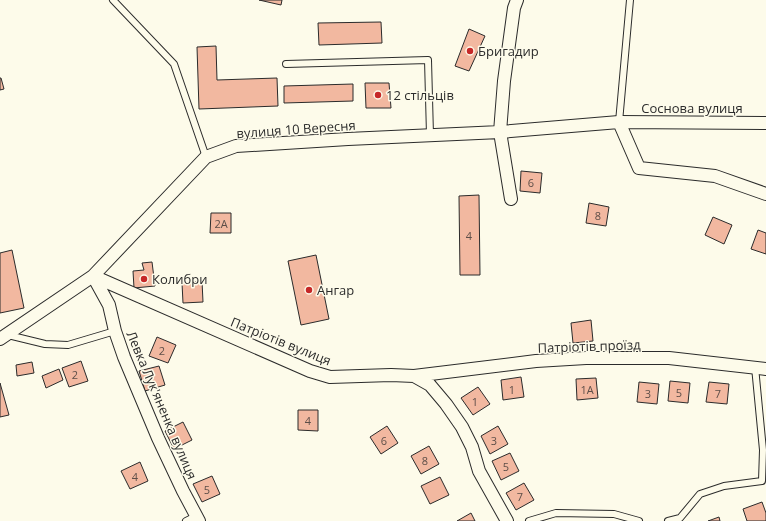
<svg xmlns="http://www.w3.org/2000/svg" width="766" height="521" viewBox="0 0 766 521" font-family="'Open Sans',sans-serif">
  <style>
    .building { fill: #f2b8a0; stroke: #2b2b2b }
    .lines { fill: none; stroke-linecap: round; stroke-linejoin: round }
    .service-casing { stroke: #2b2b2b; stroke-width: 8 }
    .minor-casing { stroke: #2b2b2b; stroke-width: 14 }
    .service { stroke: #fdfbea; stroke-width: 6 }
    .minor { stroke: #fdfbea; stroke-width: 12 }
    .poi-dot { fill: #c62828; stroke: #fdfbea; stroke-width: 1.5 }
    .labels { text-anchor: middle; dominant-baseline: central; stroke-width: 3; stroke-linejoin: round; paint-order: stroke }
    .number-label { font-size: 11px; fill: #5d4e48 }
    .poi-label { font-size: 13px; fill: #2b2b2b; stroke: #fdfbea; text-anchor: start }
    .street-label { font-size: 13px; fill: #2b2b2b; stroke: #fdfbea }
  </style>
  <rect width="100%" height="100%" fill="#fdfbea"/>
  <!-- building -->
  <path class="building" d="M259,0H282L281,5Z
    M381,22L382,43L319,45L318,23Z
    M469,29L485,36L469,71L455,66Z
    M216,46L217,80L277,78L278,106L199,109L197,47Z
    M0,78H1L4,89L0,90Z
    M365,83H389L391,108H366Z
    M353,84V101L284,103V86Z
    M521,171L542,173L540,193L520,191Z
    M479,195L480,275H460L459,196Z
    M589,203L609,207L606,226L586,223Z
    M211,213H231V233H210Z
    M713,217L732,225L724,244L705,235Z
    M758,230L766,233V254L751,249Z
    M12,250L24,308L0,313V253Z
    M316,255L329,319L301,325L288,261Z
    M152,262L155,286L134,288L133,271L144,270L142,263Z
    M202,281L203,302L183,303L182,283Z
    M591,320L593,341L573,343L571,323Z
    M157,337L176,345L168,363L149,356Z
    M81,361L88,381L69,387L62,368Z
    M32,362L34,373L17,376L16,365Z
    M159,366L165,385L145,391L139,371Z
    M59,369L63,380L46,388L42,376Z
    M521,377L524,397L503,400L501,380Z
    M596,378L598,398L577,400L576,379Z
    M670,381L690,383L688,403L668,401Z
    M639,382L659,384L657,404L637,402Z
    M709,382L729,384L727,404L706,402Z
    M0,383L9,415L0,417Z
    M478,387L490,404L473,415L461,398Z
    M298,410H318V431L298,430Z
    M183,422L192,440L174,449L165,431Z
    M387,426L398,443L381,454L370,437Z
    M498,426L508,444L490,454L481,436Z
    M429,446L439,464L421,474L411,456Z
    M510,453L519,471L501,480L492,461Z
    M140,462L148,481L130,489L121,471Z
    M212,476L220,494L202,502L193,484Z
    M440,477L449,495L430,504L421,486Z
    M524,483L534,500L516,510L506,493Z
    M762,502L766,513V521H747L743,509Z
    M471,513L475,521H457Z
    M719,517L720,521H708Z"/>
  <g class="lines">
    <defs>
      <path id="service" d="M113,0L174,64L206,157
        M286,64L428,60L430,135
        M619,122L630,0
        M8,335L45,344L68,345L115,331
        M186,521L196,516
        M529,521L556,513L614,514L639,521
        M668,521L680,518L700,494L724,486L762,481L763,450L755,367"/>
      <path id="minor" d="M619,122L639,168L715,176L766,194
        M511,199L500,132L504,81L514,8L517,0
        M93,276L310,371L330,377L391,375L414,376L430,385L446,404L462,427L472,447L479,471L507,521
        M93,276L109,305L115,331L124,357L158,438L183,491L199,521
        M0,339L93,276L206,157L236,146L348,139L500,132L619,122L766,123
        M414,376L536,361L586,358H669L766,369"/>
    </defs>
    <!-- service casing -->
    <use href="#service" class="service-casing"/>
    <!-- minor casing -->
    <use href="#minor" class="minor-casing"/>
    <!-- service -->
    <use href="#service" class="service"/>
    <!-- minor -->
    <use href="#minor" class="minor"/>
  </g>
  <!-- markers -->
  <g class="poi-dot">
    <circle cx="470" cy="51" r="4"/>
    <circle cx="378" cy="95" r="4"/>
    <circle cx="144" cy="279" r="4"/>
    <circle cx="309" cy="290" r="4"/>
  </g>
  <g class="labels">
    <!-- number labels -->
    <g class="number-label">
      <text x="531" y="182">6</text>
      <text x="598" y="215">8</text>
      <text x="221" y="223">2А</text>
      <text x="469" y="235">4</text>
      <text x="162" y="350">2</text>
      <text x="75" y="374">2</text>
      <text x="512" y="389">1</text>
      <text x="587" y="389">1А</text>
      <text x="679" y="392">5</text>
      <text x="648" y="393">3</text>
      <text x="718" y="393">7</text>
      <text x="475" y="401">1</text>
      <text x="308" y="420">4</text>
      <text x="384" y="440">6</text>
      <text x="494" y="440">3</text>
      <text x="425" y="460">8</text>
      <text x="506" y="466">5</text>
      <text x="135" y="476">4</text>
      <text x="207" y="489">5</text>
      <text x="520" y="496">7</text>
    </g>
    <!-- poi labels -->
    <g class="poi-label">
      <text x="478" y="51">Бригадир</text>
      <text x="386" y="95">12 стільців</text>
      <text x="152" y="279">Колибри</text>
      <text x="317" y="290">Ангар</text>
    </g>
    <!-- street labels -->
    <g class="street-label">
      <text x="692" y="108">Соснова вулиця</text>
      <text transform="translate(296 129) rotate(-4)">вулиця 10 Вересня</text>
      <text transform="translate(281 341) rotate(22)">Патріотів вулиця</text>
      <text transform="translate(589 346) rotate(-2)">Патріотів проїзд</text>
      <text transform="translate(162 405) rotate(67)">Левка Лук'яненка вулиця</text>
    </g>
  </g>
</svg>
